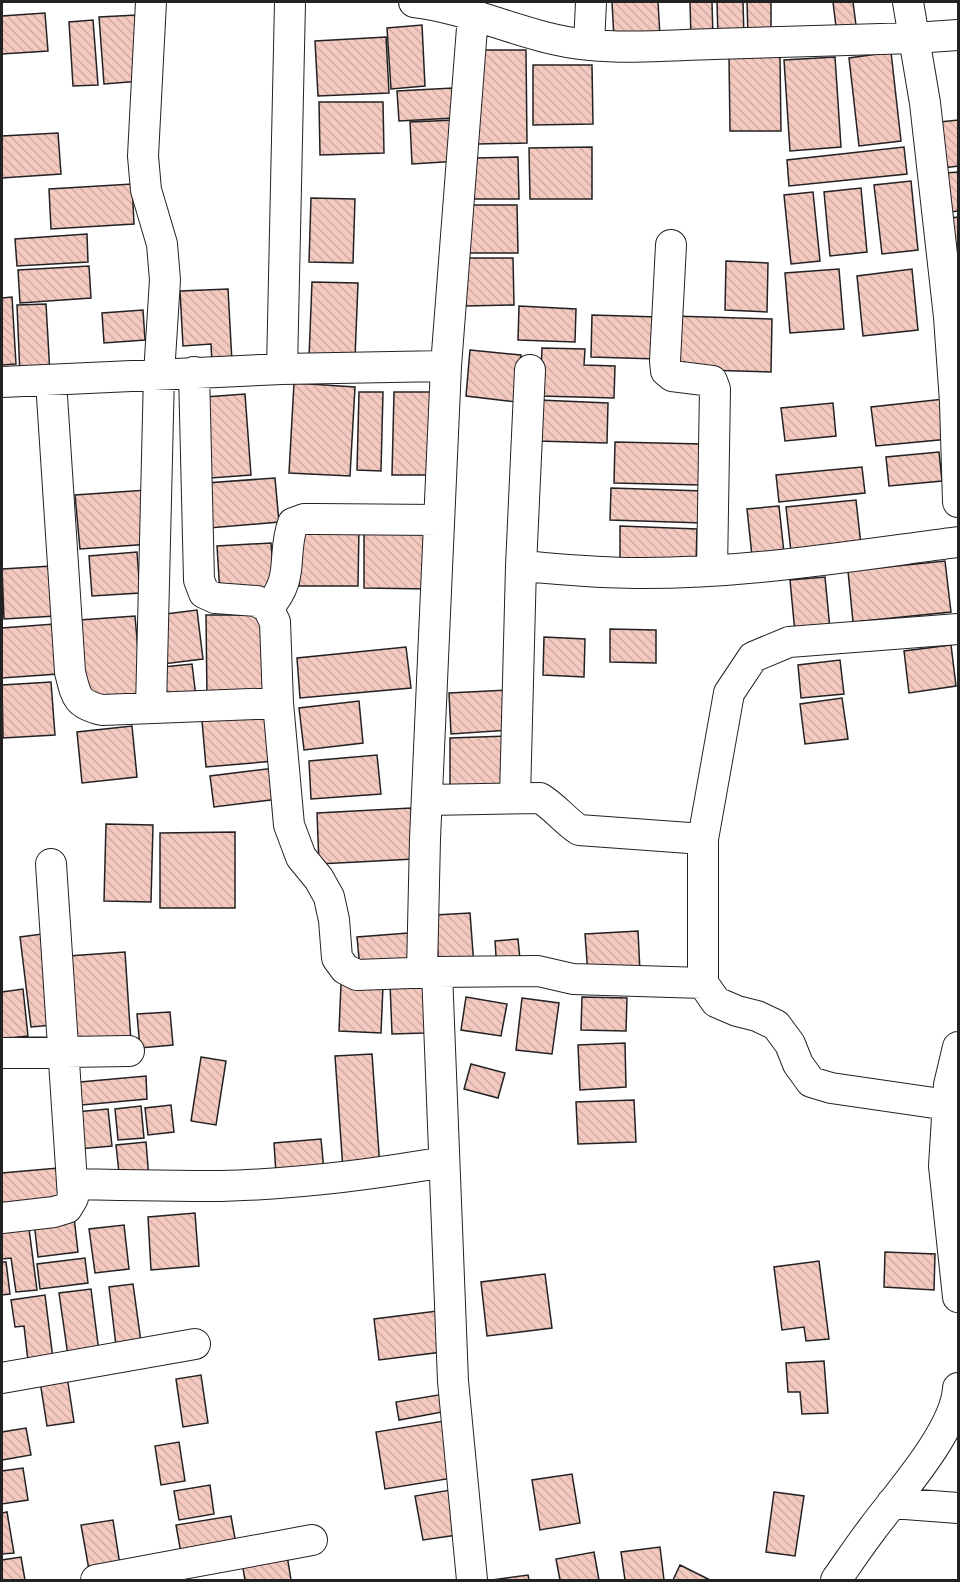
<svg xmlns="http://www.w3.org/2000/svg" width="960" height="1582" viewBox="0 0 960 1582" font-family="'Titillium Web',sans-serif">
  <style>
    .building { fill: url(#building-back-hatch); stroke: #222; stroke-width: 1.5 }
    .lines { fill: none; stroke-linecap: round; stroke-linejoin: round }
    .street-casing { stroke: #222; stroke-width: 32 }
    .street { stroke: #fff; stroke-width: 30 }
  </style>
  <defs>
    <pattern id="building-back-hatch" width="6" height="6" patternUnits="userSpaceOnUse" patternTransform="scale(1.5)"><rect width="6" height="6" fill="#f3c9c0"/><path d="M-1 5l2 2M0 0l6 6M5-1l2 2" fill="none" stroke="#d0aca5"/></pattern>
  </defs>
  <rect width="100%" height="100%" fill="#fff"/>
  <!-- building -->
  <path class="building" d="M612,2H658L660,36L614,39Z
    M690,2H712L713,38L691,39Z
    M717,2H743L744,37H718Z
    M747,2H771V36L748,37Z
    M833,2H853L857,33L837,35Z
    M45,13L48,51L2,54V16Z
    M137,15L141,81L104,84L99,17Z
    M93,20L98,85L73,86L69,22Z
    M422,25L425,86L391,89L387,28Z
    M386,37L389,93L318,96L315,41Z
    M477,50H526L527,143L478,144Z
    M891,52L901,141L859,146L849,58Z
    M780,56L781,131H730L729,57Z
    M835,57L841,147L790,151L784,60Z
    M533,65H592L593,124L533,125Z
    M453,88L454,118L399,121L397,91Z
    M319,102H383L384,153L320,155Z
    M456,120L459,161L412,164L410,122Z
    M958,120V166L944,168L940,122Z
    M58,133L61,174L2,178V136Z
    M592,147V199H530L529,148Z
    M904,147L907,174L789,186L787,160Z
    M518,157L519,199H474V158Z
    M958,172V211L950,212L946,173Z
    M911,181L918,250L882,254L874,185Z
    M132,184L134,224L51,229L49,189Z
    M861,188L867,252L830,256L824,192Z
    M813,192L820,261L791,264L784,195Z
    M311,198L355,199L353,263L309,262Z
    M469,205H517L518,253H469Z
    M958,217V250L954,251L950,218Z
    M87,234L88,262L17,266L15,239Z
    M465,258H513L514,305L466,306Z
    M726,261L768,263L767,312L725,310Z
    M89,266L91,298L20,303L18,270Z
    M839,269L844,329L790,333L785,273Z
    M912,269L918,330L863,336L857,276Z
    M312,282L358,283L355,358L309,357Z
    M228,289L232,362L212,363L211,344L183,346L180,291Z
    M12,297L16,364L2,365V298Z
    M46,304L50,374L20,376L17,305Z
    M519,306L576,309L575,342L518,340Z
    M143,310L145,340L104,343L102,313Z
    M592,315L658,317L657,359L591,357Z
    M673,316L772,319L771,372L671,369Z
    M542,348L585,349L584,365L615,366L614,398L540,396Z
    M470,350L521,355L516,402L466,396Z
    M294,383L355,387L350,476L289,473Z
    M359,392H383L381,471L357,470Z
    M394,392H431L429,475H392Z
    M245,394L251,475L211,478L205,397Z
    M944,399L949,439L876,446L871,407Z
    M539,400L608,403L607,443L537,441Z
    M833,403L836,436L785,441L781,408Z
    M615,442L702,444L701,485L614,483Z
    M939,452L942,481L889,486L886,457Z
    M862,467L865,493L779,502L776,475Z
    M275,478L279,522L209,528L206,483Z
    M611,488L704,491L703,523L610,520Z
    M147,490L151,544L80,549L75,495Z
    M856,500L861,545L791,552L786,507Z
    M779,506L784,553L752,556L747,509Z
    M620,526L697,529L696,565L620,563Z
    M300,527H359L358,586H299Z
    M364,527H429V589L364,588Z
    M271,543L275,590L220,594L217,546Z
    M137,552L140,593L92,596L89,556Z
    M945,561L951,612L853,622L848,571Z
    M52,566L56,616L4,619L2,569Z
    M825,577L830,629L795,633L790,580Z
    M197,610L203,659L163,664L158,615Z
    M206,615H268L269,698L207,699Z
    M135,616L142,697L86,701L80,620Z
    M54,624L58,674L2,678V628Z
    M610,629L656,630V663L610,662Z
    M544,637L585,639L584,677L543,675Z
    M951,645L956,686L909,693L904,651Z
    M406,647L411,688L300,698L297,658Z
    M840,660L844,694L801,698L798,665Z
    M192,664L196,697L157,702L153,668Z
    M51,682L55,735L3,738L2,685Z
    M508,690L510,730L451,734L449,693Z
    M842,698L848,739L805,744L800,704Z
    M359,701L363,743L304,750L299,708Z
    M270,715L275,761L206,767L202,721Z
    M132,726L137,777L82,783L77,732Z
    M508,736L509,791L450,792V738Z
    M377,755L381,794L311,799L309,761Z
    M275,768L279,799L214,807L210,776Z
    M411,808L414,859L319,864L317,813Z
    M106,824L153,825L151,902L104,901Z
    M235,832V908H160V833Z
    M470,913L474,966L439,969L435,915Z
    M638,931L640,972L588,975L585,934Z
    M408,933L411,965L360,969L357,937Z
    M42,934L53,1025L31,1027L20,937Z
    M518,939L521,970L497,971L495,941Z
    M125,952L131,1042L75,1046L68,956Z
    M424,983L425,1033L392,1034L390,984Z
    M341,984L383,986L381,1033L339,1031Z
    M23,989L28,1036L2,1039V992Z
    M466,997L507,1004L501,1036L461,1030Z
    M582,997L627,998L626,1031L581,1030Z
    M522,998L559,1003L552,1054L516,1050Z
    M170,1012L173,1045L140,1048L137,1014Z
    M625,1043L626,1087L580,1090L578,1045Z
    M372,1054L380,1168L343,1170L335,1056Z
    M201,1057L226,1061L216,1125L191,1121Z
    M471,1064L505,1073L498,1098L464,1089Z
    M146,1076L147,1099L71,1106L69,1083Z
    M634,1100L636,1142L578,1144L576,1102Z
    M171,1105L174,1132L148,1135L145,1108Z
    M141,1106L144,1138L118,1140L115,1109Z
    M108,1109L112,1146L78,1149L75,1112Z
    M321,1139L324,1171L276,1174L274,1143Z
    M146,1142L149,1179L120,1182L116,1145Z
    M58,1168L61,1205L2,1210V1173Z
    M195,1213L199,1266L151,1270L148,1217Z
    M74,1217L78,1252L38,1257L34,1222Z
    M28,1221L37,1290L16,1292L11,1258L2,1259V1224Z
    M124,1225L129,1269L95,1273L89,1229Z
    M885,1252L935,1254L934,1290L884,1287Z
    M85,1258L88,1283L40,1289L37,1264Z
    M819,1261L829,1339L806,1341L804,1327L782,1330L774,1267Z
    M2,1262H6L10,1294L2,1295Z
    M545,1274L552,1328L487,1336L481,1282Z
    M133,1284L141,1342L116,1346L109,1287Z
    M91,1289L99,1352L68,1356L59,1293Z
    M45,1295L53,1359L28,1361L24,1326L15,1327L11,1300Z
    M437,1311L442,1352L379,1360L374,1319Z
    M824,1361L828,1413L802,1414L800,1392H788L786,1363Z
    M201,1375L208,1423L183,1427L176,1379Z
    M67,1376L74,1422L47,1426L40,1381Z
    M450,1393L453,1410L399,1420L396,1402Z
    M450,1420L459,1477L385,1489L376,1432Z
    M26,1428L31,1455L2,1460V1432Z
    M179,1442L185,1481L161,1485L155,1446Z
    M23,1468L28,1500L2,1504V1471Z
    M572,1474L580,1523L540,1530L532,1480Z
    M210,1485L214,1514L179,1520L174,1491Z
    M456,1489L464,1534L423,1540L415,1496Z
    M774,1492L804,1496L795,1556L766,1552Z
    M7,1512L14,1553L2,1554V1513Z
    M231,1516L237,1550L182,1559L176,1525Z
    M113,1520L120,1565L89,1570L81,1525Z
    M660,1547L664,1580H625L621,1552Z
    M286,1549L291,1580H245L241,1557Z
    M594,1552L599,1580H560L556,1559Z
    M21,1557L25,1580H2V1560Z
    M680,1565L710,1580H673Z
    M528,1575L529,1580H492Z"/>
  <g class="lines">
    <defs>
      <path id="street" d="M414,2C474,9 529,40 590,45C631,49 673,45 714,44C781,42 847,40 914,38L958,35
        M908,2L925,103L949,317L955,402L958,502
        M589,45L591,2
        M671,245L665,361L666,371L672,376L712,381L715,389L712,570
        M282,369L290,2
        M194,372L199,580L204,593L215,598L257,601L268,608L275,622L278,703L289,825L301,857L319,879L329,897L334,920L337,958L345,969L357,975L437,972L453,1381L472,1580
        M51,381L70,672C76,696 76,704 102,710L278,703
        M2,382L282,369L446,366L473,15
        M521,566C559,569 597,573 635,573C743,574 851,556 958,542
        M268,608C296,577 281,557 293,523L304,519H316L439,520
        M151,708L159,374L165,280L162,244L146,190L143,156L151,2
        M515,797L521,566L530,370
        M427,800L540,798C555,807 564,820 579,830L703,839
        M422,971L425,839L446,366
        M437,972L538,971L573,979L703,983V839L729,693L753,657L789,642L958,629
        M703,983L716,1002L737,1011L757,1016L776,1025L790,1044L798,1064L811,1082L831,1088L948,1105
        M958,1047L949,1085L944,1166L958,1297
        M2,1053L129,1051
        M73,1184C122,1185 172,1186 221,1186C296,1184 370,1175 444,1162
        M2,1218L54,1212L67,1208L73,1198L51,864
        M2,1378L195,1344
        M892,1503L958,1508
        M96,1580L312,1540
        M836,1580C848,1563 860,1545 873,1528C899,1493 956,1430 958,1388"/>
    </defs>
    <!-- street casing -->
    <use href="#street" class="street-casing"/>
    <!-- street -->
    <use href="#street" class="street"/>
  </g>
  <!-- border -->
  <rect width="960" height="1582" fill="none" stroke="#222222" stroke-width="6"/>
</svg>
